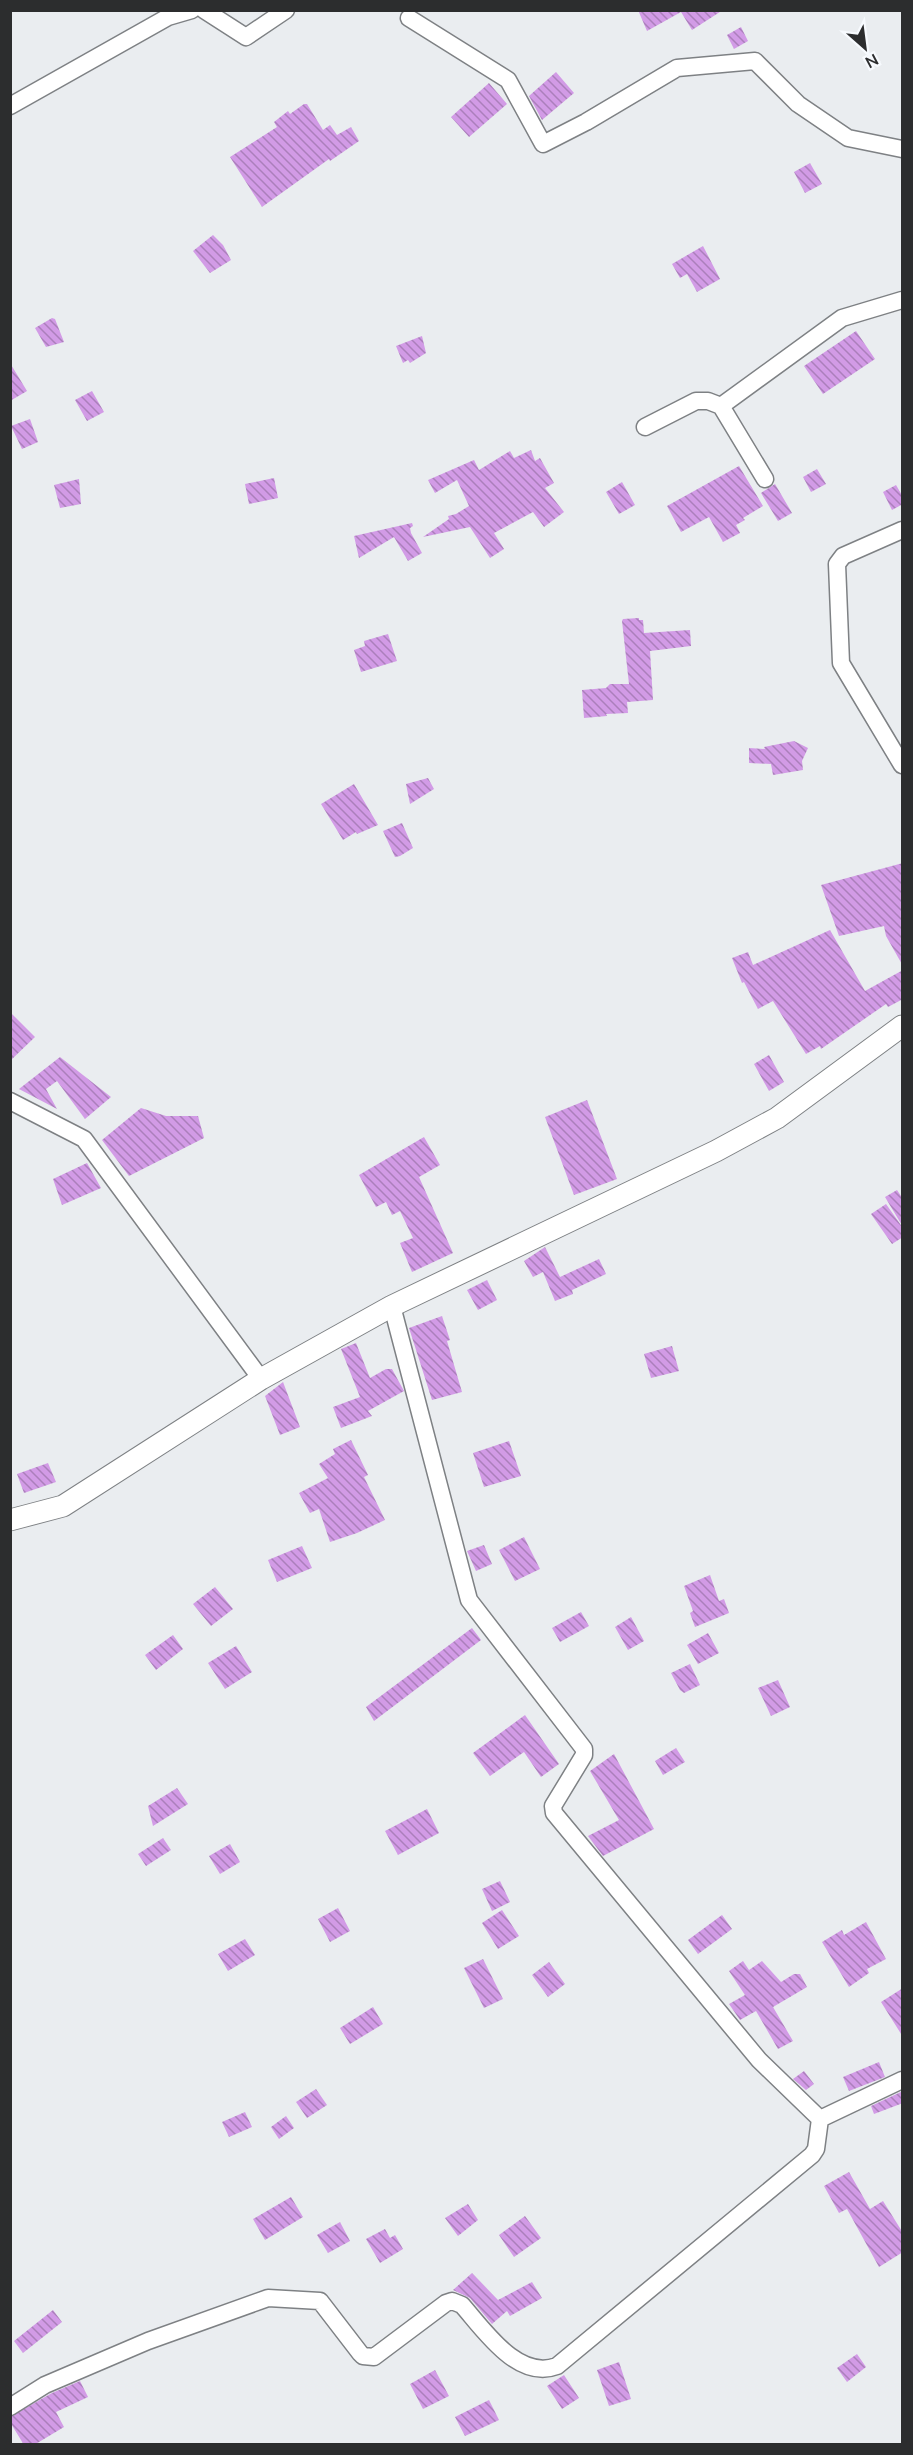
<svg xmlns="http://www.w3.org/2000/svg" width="913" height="2455" viewBox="0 0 913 2455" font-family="'Nunito Sans',sans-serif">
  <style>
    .building { fill: url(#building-back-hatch) }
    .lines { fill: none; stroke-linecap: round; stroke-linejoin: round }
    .minor-casing { stroke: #7e8184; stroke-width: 19 }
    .tertiary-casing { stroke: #7e8184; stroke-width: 23 }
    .minor { stroke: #fff; stroke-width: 16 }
    .tertiary { stroke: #fff; stroke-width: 21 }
  </style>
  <defs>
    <pattern id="building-back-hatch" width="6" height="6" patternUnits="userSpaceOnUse" patternTransform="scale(1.5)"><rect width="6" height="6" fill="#d29be6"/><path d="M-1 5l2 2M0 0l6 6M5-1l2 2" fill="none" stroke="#ab7fbb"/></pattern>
  </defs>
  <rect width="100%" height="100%" fill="#eaedf0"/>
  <!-- building -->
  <path class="building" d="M638,10H723L692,30L681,12L647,31Z
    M741,27L748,41L734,49L727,35Z
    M556,72L574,93L542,120L529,96Z
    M489,83L507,104L469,137L451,117Z
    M304,104H307L323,130L330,125L337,135L351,127L359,141L330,161L329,159L262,207L230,157L277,127L274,122L288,111L290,114Z
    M810,163L822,184L805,193L794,172Z
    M213,235L223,245L231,260L210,273L193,251Z
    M703,246L720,279L697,292L687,274L680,278L672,264Z
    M52,318L55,319L64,342L46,347L35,328Z
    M856,331L875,359L823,394L804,366Z
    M422,336L426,353L410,363L408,360L403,363L396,346Z
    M10,363L27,391L10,401Z
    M92,391L104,412L87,421L75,400Z
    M30,419L38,442L22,449L11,426Z
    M531,450L535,461L540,458L554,483L545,488L564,512L544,527L533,512L494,533L504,549L490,558L470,527L423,537L449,519L448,516L456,514L469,506L457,480L435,493L428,480L474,460L479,470L510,451L514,458Z
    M739,466L763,506L743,518L745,520L736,525L740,533L723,542L709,517L681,532L667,506Z
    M817,469L826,484L811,492L803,477Z
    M274,478L278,498L249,504L245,484Z
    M79,479L81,504L60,508L54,485Z
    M622,482L635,505L619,514L606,492Z
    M775,484L792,513L778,521L761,493Z
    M896,485L903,497V504L892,510L883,492Z
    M412,523L413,526L410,528L411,533L422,553L408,561L394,537L359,558L354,536Z
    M639,618V620H643L644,633L690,630L691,646L650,651L653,700L627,702L628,713L606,714L607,716L584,718L582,690L606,688L610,684H629L622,621L623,619Z
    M388,634L397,661L361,672L354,650L365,646L364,641Z
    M794,741L808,748L802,761L803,770L773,775L771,764L749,763V748L765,749L764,747Z
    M428,778L434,789L410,804L406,784Z
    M354,784L378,825L357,834L356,832L343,840L321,804Z
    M402,823L413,848L400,856L395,857L383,831Z
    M903,863V966L886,936L884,926L839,936L821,885Z
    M830,930L865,991L903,970V999L888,1007L886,1004L821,1049L820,1046L806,1054L773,1001L758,1009L744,982L742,983L732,958L748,952L753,965Z
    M10,1012L35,1037L10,1061Z
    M769,1055L784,1082L769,1091L754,1064Z
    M60,1057L111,1097L85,1119L57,1081L46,1089L57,1109L19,1089Z
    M587,1100L617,1179L574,1195L545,1117Z
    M141,1108L166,1116H198L204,1138L129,1176L102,1140Z
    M424,1137L440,1165L419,1177L453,1253L412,1272L400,1243L413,1238L400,1211L392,1215L386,1202L376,1207L359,1175Z
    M87,1163L101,1188L62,1205L53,1179Z
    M897,1190L903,1199V1227L885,1197Z
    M886,1204L903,1228V1237L892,1244L871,1214Z
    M545,1247L560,1277L599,1259L606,1274L572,1290L573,1294L555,1301L543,1272L533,1277L524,1261Z
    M487,1280L497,1300L478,1310L467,1290Z
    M442,1316L450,1340L447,1341L462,1392L432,1400L409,1328Z
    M356,1343L370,1378L386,1369H392L404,1391L368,1411L372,1416L341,1428L333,1407L360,1397L341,1349Z
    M672,1346L679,1371L651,1378L644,1354Z
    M283,1382L300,1427L280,1435L265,1396Z
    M351,1440L368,1475L364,1477L385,1520L357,1533L330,1542L319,1509L310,1513L299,1493L328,1478L319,1464L335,1454L333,1449Z
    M509,1441L521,1476L484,1487L473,1453Z
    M48,1463L56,1482L24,1493L17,1474Z
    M524,1537L540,1569L515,1581L499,1550Z
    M484,1545L492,1564L476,1571L467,1551Z
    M302,1546L312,1568L277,1582L268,1560Z
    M710,1575L719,1601L724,1599L729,1613L695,1627L690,1613L693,1611L684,1586Z
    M215,1587L233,1609L211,1626L193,1604Z
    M581,1612L589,1626L560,1642L552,1628Z
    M631,1617L644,1641L628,1650L615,1627Z
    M472,1628L481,1640L374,1721L366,1707Z
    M708,1633L719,1653L698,1664L687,1645Z
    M173,1635L183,1649L156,1670L145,1655Z
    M236,1646L252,1672L225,1689L208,1663Z
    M690,1664L700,1685L684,1693L680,1690L671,1673Z
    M778,1680L790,1707L771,1716L758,1688Z
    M525,1715L559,1764L541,1777L524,1752L490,1776L473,1753Z
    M676,1748L685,1762L663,1775L655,1761Z
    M614,1754L654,1829L603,1856L588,1836L619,1820L590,1771Z
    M177,1788L188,1804L153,1826L148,1806Z
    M427,1809L439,1833L398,1855L385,1831Z
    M163,1838L171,1850L146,1866L138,1854Z
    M230,1844L240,1862L220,1874L209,1856Z
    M500,1881L510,1902L492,1911L482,1889Z
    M338,1908L350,1931L330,1942L318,1919Z
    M502,1910L519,1936L498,1949L482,1923Z
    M722,1915L732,1929L698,1954L688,1940Z
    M866,1922L886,1959L867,1969L869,1973L849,1987L822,1942L842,1930L844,1935Z
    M245,1939L255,1955L228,1971L218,1954Z
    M483,1959L503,1999L484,2008L464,1968Z
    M743,1961L749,1970L762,1961L781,1982L794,1974H800L807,1987L773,2007L793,2041L778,2049L756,2011L740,2020L729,2004L745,1995L729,1971Z
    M549,1962L565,1984L548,1997L532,1975Z
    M903,1988V2037L881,2002Z
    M373,2007L383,2024L350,2044L340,2028Z
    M879,2062L885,2077L849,2091L843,2077Z
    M804,2071L814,2084L806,2090L793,2079Z
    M316,2089L327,2105L307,2118L296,2102Z
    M903,2091V2103L874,2114L871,2106Z
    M245,2112L252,2127L229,2137L222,2122Z
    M286,2116L294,2128L279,2139L271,2127Z
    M849,2172L870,2209L883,2201L903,2233V2252L879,2267L847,2209L839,2213L824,2186Z
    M291,2197L303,2217L265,2240L253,2219Z
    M468,2204L478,2220L458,2236L445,2218Z
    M525,2216L541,2238L514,2257L499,2235Z
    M340,2222L350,2241L328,2253L317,2235Z
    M385,2229L390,2238L395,2235L403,2249L380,2263L366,2239Z
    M472,2273L498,2300L532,2282L542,2298L510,2316L507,2311L492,2324L470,2298L453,2290Z
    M53,2310L62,2322L23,2353L14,2341Z
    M857,2354L866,2367L847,2382L837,2368Z
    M619,2362L631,2399L609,2406L597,2370Z
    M435,2370L449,2396L423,2409L410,2384Z
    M564,2375L579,2398L562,2409L547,2386Z
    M80,2381L88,2397L56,2412L64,2427L34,2445H24L10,2422V2417L52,2393Z
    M489,2400L499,2420L465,2436L455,2417Z"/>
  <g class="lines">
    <defs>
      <path id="minor" d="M204,10L246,37L286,10
        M409,18L508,80L543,144L586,122L677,68L755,61L798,104L848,138L902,149
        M10,106L168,17L192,10
        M721,406L842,318L902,300
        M645,427L696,401H708L721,406L765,479
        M902,530L843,556L837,564L841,663L902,765
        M10,1101L84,1139L261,1379
        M820,2119L902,2080
        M10,2407L45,2385L148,2341L268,2298L320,2301L360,2353L363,2356L374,2357L446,2303L452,2301L462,2305C484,2330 518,2381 557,2366L812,2155L816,2149L820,2119L759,2060L554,1813L553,1806L584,1755V1749L469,1600L392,1306"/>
      <path id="tertiary" d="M10,1520L63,1506L261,1379L392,1306L716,1151L777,1118L902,1026"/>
    </defs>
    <!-- minor casing -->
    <use href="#minor" class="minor-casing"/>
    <!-- tertiary casing -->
    <use href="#tertiary" class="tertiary-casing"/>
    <!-- minor -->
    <use href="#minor" class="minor"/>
    <!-- tertiary -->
    <use href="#tertiary" class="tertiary"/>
  </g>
  <!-- border -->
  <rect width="913" height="2455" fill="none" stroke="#2c2d2e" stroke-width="24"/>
  <!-- north arrow -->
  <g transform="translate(865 48) rotate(152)" stroke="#f7fafe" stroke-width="4.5" paint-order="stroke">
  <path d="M0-4.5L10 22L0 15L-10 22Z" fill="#2c2d2e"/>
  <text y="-9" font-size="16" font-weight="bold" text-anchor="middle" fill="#2c2d2e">N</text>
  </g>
</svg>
